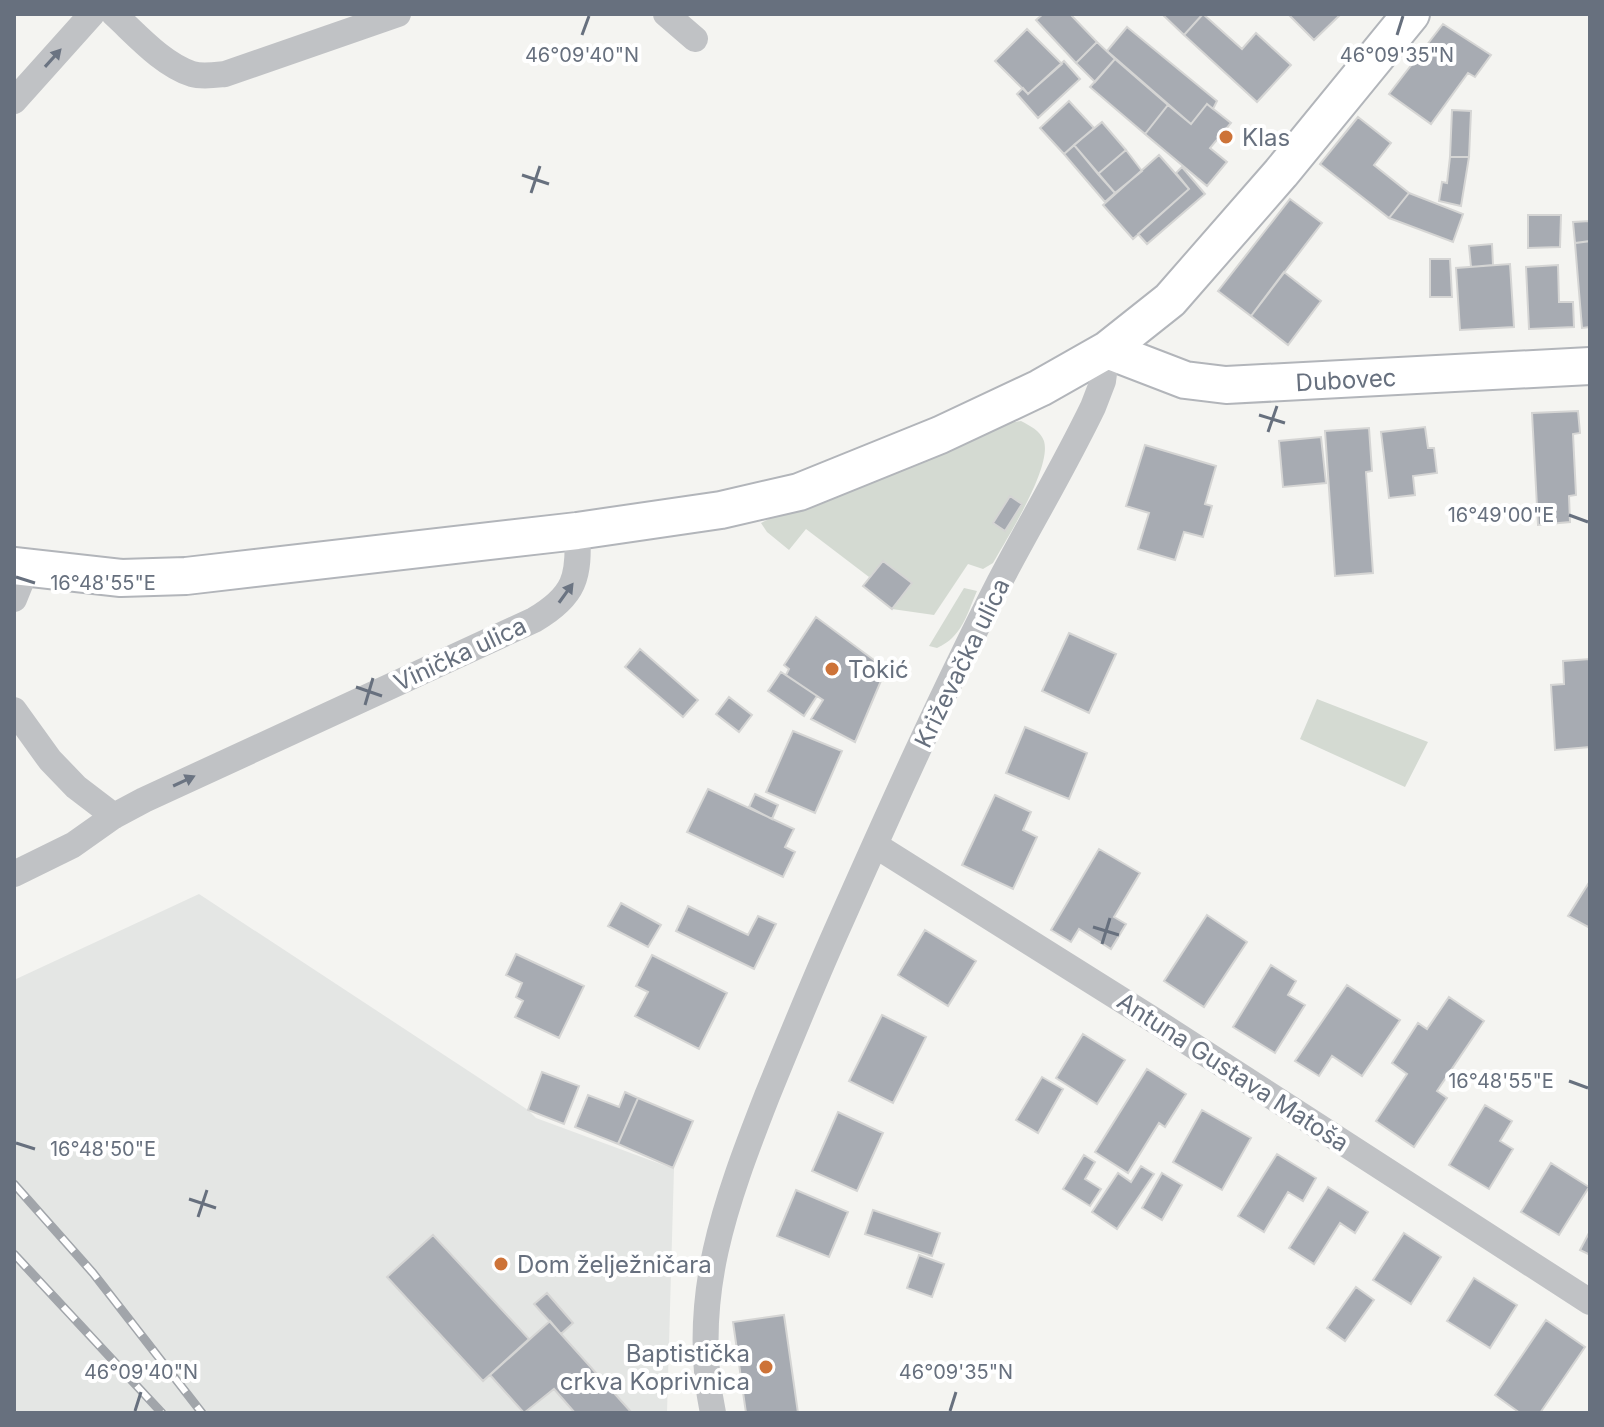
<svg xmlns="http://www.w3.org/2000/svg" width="1604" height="1427" viewBox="0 0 1604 1427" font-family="Inter,sans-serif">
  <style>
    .built { fill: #e4e6e4 }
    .green { fill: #d4dad2 }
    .building { fill: #a7abb2; stroke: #d5d5d4; stroke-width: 2 }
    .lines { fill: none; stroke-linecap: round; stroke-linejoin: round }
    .secondary-casing { stroke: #b2b5ba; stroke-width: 40 }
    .street { stroke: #c0c2c5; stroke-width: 26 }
    .secondary { stroke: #fff; stroke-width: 36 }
    .rail-casing { stroke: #a1a5aa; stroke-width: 9 }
    .rail { stroke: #fff; stroke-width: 6; stroke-dasharray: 18; stroke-linecap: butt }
    .oneway { fill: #6b7482 }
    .ticks { fill: none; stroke: #67707e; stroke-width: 3 }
    .poi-dot { fill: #cd7338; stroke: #fff; stroke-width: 3 }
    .labels { text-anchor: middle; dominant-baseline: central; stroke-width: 8; stroke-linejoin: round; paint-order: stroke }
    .poi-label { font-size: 24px; fill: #67707e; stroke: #fff; text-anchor: start }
    .street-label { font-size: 24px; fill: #67707e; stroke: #fff }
    .ticks-label { font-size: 20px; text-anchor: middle; fill: #67707e; stroke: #fff; stroke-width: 8; stroke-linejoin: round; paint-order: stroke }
  </style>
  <rect width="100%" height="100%" fill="#f4f4f1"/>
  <!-- built -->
  <path class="built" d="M199,894L528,1110L536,1118L674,1169L667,1413H14V980Z"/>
  <!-- green -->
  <path class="green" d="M1021,421C1030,426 1040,430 1044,441C1052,468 1007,538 993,563L983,569L968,564L934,615L892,609L912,583L884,561L869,577L806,529L789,550L767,532L761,523L796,505L994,425Z
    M964,588L977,591C967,614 962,637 937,648L929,646Z
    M1317,699L1428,742L1405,787L1300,739Z"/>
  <!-- building -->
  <path class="building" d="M1043,14H1070L1097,42L1076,63L1036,20Z
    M1162,14H1203L1184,35Z
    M1203,14L1242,49L1256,33L1291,65L1257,102L1184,35Z
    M1288,14H1341L1314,40Z
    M1443,24L1491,55L1475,77L1468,73L1431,124L1389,94Z
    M1127,27L1217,101L1213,109L1207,104L1191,124L1107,51Z
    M1027,29L1062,64L1028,94L995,61Z
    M1097,42L1115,59L1095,82L1076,63Z
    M1115,59L1168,105L1145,134L1090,87Z
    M1064,61L1080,79L1038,118L1017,94L1023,88L1028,94Z
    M1069,101L1094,128L1064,154L1040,128Z
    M1207,104L1231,123L1210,148L1227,162L1207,186L1145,134L1168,105L1191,124Z
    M1452,110L1471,111L1469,157H1450Z
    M1358,117L1391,143L1374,165L1409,193L1389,218L1320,164Z
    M1102,122L1126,150L1098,174L1074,145Z
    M1074,145L1115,193L1105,202L1064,154Z
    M1126,150L1142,171L1115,193L1098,174Z
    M1159,155L1189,189L1133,239L1103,205Z
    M1450,157H1469L1461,206L1439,201L1442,182L1447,183Z
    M1182,167L1205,194L1147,244L1138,234L1189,189L1176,173Z
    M1409,193L1463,214L1453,242L1389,218Z
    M1290,199L1322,223L1251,316L1218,291Z
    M1528,215H1561L1560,247L1528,248Z
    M1590,221V241L1575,243L1573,222Z
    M1590,241V327L1582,328L1575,243Z
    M1492,244L1493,265L1471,267L1469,246Z
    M1430,259H1450L1452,297H1430Z
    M1510,264L1514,327L1460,330L1456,268Z
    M1558,265L1559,302H1573L1574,327L1529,329L1526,267Z
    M1284,272L1321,301L1288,345L1251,316Z
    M1578,411L1580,433L1573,434L1576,495L1569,496L1570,522L1538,525L1532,413Z
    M1425,427L1428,448H1434L1437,473L1413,476L1415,495L1389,498L1381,432Z
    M1369,428L1372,471L1366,472L1373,573L1335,576L1325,431Z
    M1321,437L1326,483L1283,487L1279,441Z
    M1145,445L1216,466L1205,504L1212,506L1203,537L1184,532L1175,560L1138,549L1149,513L1126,506Z
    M1010,496L1022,504L1005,531L993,523Z
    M883,561L912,583L892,609L863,586Z
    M816,617L886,669L855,742L811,719L823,700L786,675L789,669L784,665Z
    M1069,633L1116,654L1089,713L1042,691Z
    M640,649L698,700L683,717L625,667Z
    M1590,659V747L1555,750L1551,685L1564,684L1563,661Z
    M781,672L817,696L804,716L768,691Z
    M729,697L752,715L739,732L716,714Z
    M1025,727L1087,753L1069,799L1006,773Z
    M793,731L842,751L815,813L766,792Z
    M708,789L794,829L785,847L795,852L783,877L687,832Z
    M755,794L778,805L772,819L749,807Z
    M995,795L1031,812L1023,830L1037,837L1013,889L962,865Z
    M1099,849L1140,873L1114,917L1126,924L1111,949L1079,929L1071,942L1051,930Z
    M1590,881V928L1568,916Z
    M621,903L661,925L648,947L608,926Z
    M688,906L748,935L758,916L776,924L754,969L676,931Z
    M1207,915L1247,942L1204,1007L1164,981Z
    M925,930L976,961L948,1006L898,975Z
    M516,954L584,986L559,1038L515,1017L523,1001L516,997L522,983L506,975Z
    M652,955L727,993L699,1049L635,1016L648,992L636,986Z
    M1271,965L1296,981L1288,995L1305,1005L1275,1053L1233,1027Z
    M1347,985L1400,1020L1362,1076L1332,1056L1319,1076L1295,1061Z
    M1449,997L1484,1021L1437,1091L1447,1098L1414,1147L1376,1121L1407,1074L1392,1063L1418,1023L1427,1029Z
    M882,1015L926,1037L893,1103L849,1081Z
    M1083,1034L1125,1060L1097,1104L1056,1078Z
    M1147,1069L1186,1094L1165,1127L1159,1123L1128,1173L1095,1152Z
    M542,1072L579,1086L564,1124L528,1110Z
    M1042,1077L1063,1089L1038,1133L1016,1120Z
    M625,1092L638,1098L618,1144L575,1127L588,1095L619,1107Z
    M638,1098L693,1121L673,1168L618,1144Z
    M1485,1105L1512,1121L1500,1141L1513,1149L1489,1189L1449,1165Z
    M1202,1110L1251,1138L1222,1190L1173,1162Z
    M838,1112L883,1133L857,1191L812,1171Z
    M1277,1154L1316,1178L1303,1201L1288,1192L1264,1232L1238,1216Z
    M1084,1155L1095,1162L1085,1179L1101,1189L1090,1206L1063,1189Z
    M1551,1163L1589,1187L1559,1235L1521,1212Z
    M1141,1166L1154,1174L1117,1229L1092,1212L1118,1173L1131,1182Z
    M1162,1173L1182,1185L1162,1220L1142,1208Z
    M1328,1187L1368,1212L1355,1233L1340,1223L1314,1264L1289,1248Z
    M796,1190L848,1212L829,1257L777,1236Z
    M873,1210L940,1233L932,1256L865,1234Z
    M1590,1231V1255L1580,1250Z
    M1404,1233L1441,1257L1411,1304L1373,1280Z
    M433,1235L529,1339L483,1381L387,1277Z
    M919,1255L944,1264L932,1297L907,1288Z
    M1474,1278L1517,1305L1490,1348L1447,1321Z
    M1356,1287L1374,1300L1345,1341L1327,1328Z
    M547,1293L573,1323L561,1334L534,1304Z
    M784,1315L798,1413H746L733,1322Z
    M1546,1320L1585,1347L1540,1413H1520L1495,1395Z
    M550,1321L561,1334L632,1413H575L554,1389L524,1413L490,1375Z"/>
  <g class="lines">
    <defs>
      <path id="secondary" d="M1107,350L1185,380L1226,385L1590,366
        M14,566L121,578L186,576L577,531L721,510L799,492L940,435L1040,388L1107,350L1170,300L1281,173L1411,14"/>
    </defs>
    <!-- secondary casing -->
    <use href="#secondary" class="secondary-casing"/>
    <!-- street -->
    <path class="street" d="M114,14C137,35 162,64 192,74C202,77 215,75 225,74L398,14
      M666,14L695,39
      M14,101L92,14
      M14,599L27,567
      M14,710L50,760L76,787L114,816
      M875,845L1152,1019L1590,1302
      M14,874L73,845L114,816L144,800L534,620C575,596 580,577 577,531
      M713,1413C689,1298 726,1201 767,1096C789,1042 811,988 835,934C887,817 940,698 999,583C1030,524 1064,467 1093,407L1103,381L1107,350"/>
    <!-- secondary -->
    <use href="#secondary" class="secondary"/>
    <defs>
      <path id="rail" d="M14,1184L93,1273L202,1413
        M14,1254L162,1413"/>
    </defs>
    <!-- rail casing -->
    <use href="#rail" class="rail-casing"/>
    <!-- rail -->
    <use href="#rail" class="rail"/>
  </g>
  <!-- one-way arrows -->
  <defs><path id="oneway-solid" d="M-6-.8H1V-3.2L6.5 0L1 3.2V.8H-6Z" transform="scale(2)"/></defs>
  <g class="oneway">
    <use href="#oneway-solid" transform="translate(53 58) rotate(-48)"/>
    <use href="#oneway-solid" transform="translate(566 593) rotate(-54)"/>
    <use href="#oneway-solid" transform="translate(184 781) rotate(-25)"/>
  </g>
  <!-- ticks -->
  <path class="ticks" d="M582,35L589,16M1397,35L1403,16M522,175L549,184M531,193L540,166M1259,415L1285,423M1268,432L1277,406M1569,515L1588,522M16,577L35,583M356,687L382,696M365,705L373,678M1093,927L1119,935M1102,944L1110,918M1569,1081L1588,1088M16,1143L35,1149M189,1199L216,1208M198,1217L207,1190M135,1411L141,1392M950,1411L956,1392"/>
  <!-- markers -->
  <g class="poi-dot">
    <circle cx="1226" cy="137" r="8"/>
    <circle cx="832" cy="669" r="8"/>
    <circle cx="501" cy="1264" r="8"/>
    <circle cx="766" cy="1367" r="8"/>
  </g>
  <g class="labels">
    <!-- poi labels -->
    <g class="poi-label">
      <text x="1242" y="137">Klas</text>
      <text x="848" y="669">Tokić</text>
      <text x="517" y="1264">Dom želježničara</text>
      <text x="750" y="1353" text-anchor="end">Baptistička<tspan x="750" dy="28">crkva Koprivnica</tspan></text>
    </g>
    <!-- street labels -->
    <g class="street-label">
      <text transform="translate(1346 380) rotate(-3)">Dubovec</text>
      <text transform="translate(460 654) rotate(-25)">Vinička ulica</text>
      <text transform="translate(962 663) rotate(-64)">Križevačka ulica</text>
      <text transform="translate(1233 1072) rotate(33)">Antuna Gustava Matoša</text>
    </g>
  </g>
  <g class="ticks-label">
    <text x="582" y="62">46°09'40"N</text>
    <text x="1397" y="62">46°09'35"N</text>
    <text x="1501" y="522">16°49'00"E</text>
    <text x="103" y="590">16°48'55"E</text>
    <text x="1501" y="1088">16°48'55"E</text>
    <text x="103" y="1156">16°48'50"E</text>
    <text x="141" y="1379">46°09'40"N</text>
    <text x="956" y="1379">46°09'35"N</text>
  </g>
  <!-- border -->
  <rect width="1604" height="1427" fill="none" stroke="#67707e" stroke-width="32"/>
</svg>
